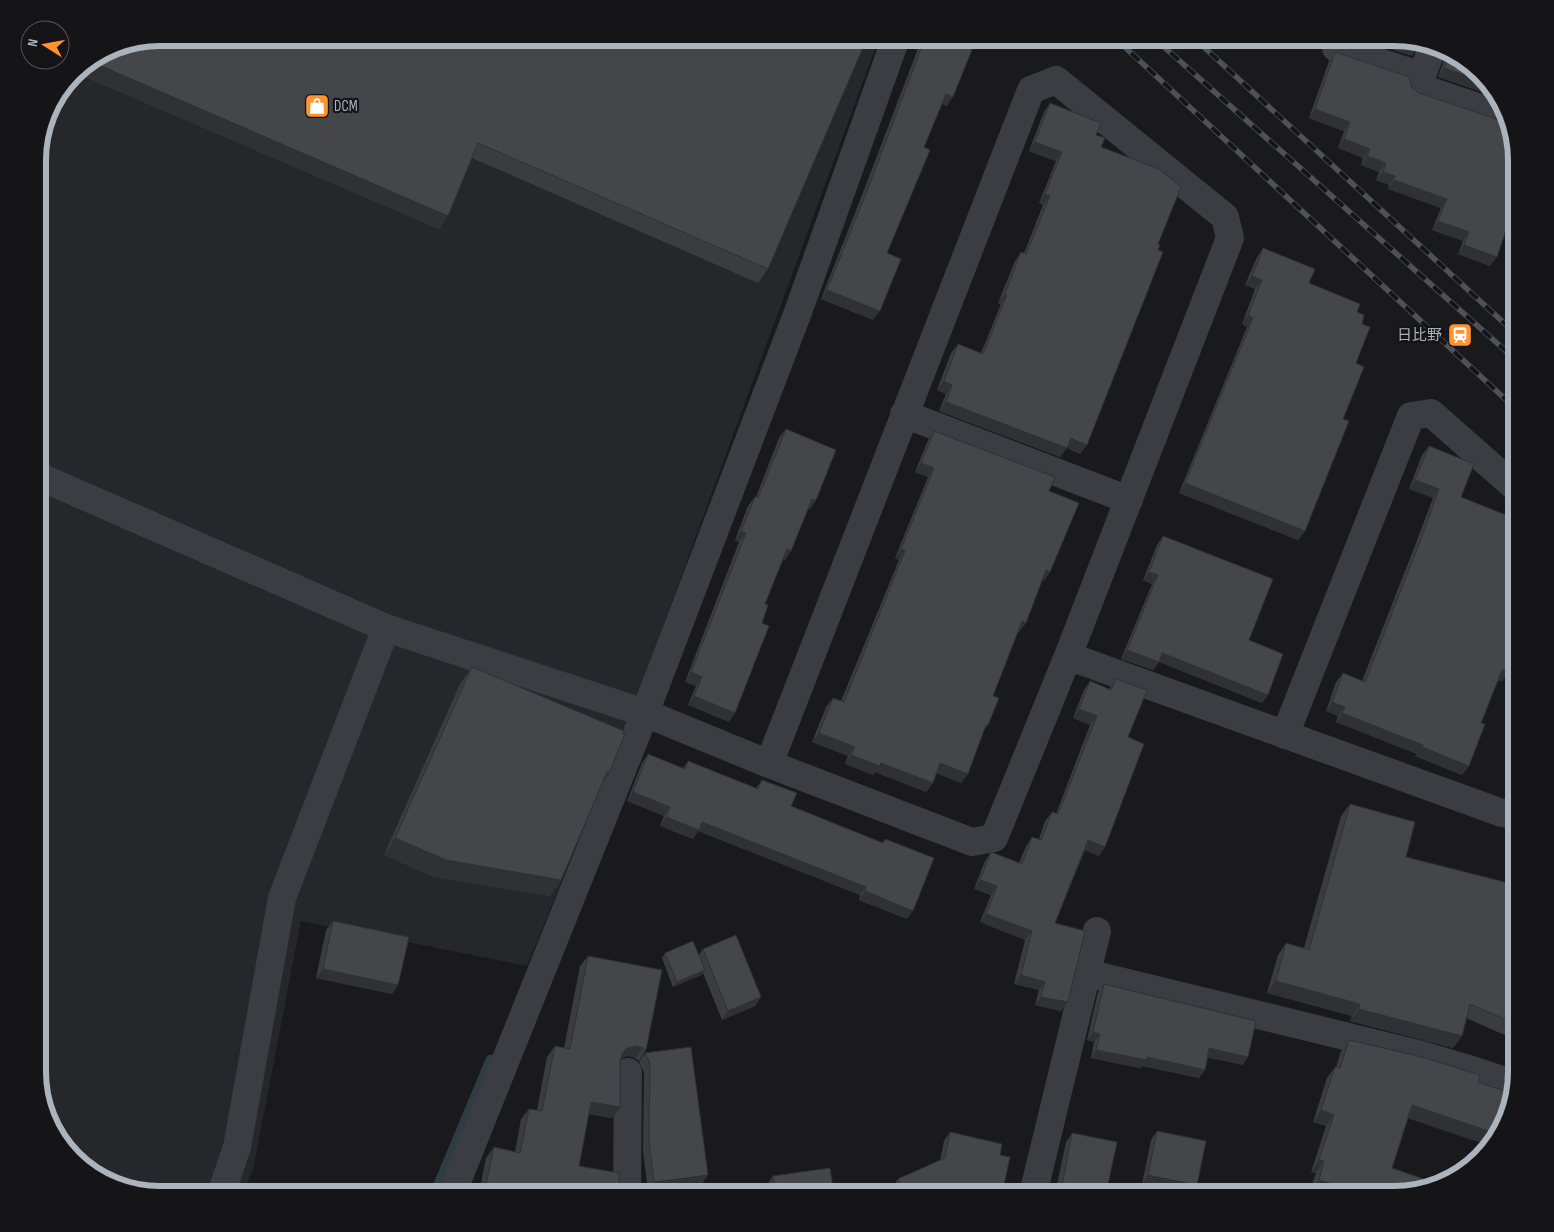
<svg xmlns="http://www.w3.org/2000/svg" width="1554" height="1232" viewBox="0 0 1554 1232" font-family="'Sofia Sans Condensed','Noto Sans JP',sans-serif">
  <style>
    .built { fill: #26272a }
    .lines { fill: none; stroke-linecap: round; stroke-linejoin: round }
    .stream { stroke: #2e3d43; stroke-width: 11 }
    .minor { stroke: #3b3d42; stroke-width: 28 }
    .rail-casing { stroke: #4d5257; stroke-width: 5.5 }
    .rail { stroke: #151518; stroke-width: 4; stroke-dasharray: 11; stroke-linecap: butt }
    .wall { fill: #3a3c40 }
    .shaded-wall { fill: #303134 }
    .building { fill: #44464a; stroke: #303134 }
    .labels { text-anchor: middle; dominant-baseline: central; stroke-width: 4.5; stroke-linejoin: round; paint-order: stroke }
    .poi-label { font-size: 15px; fill: #abb4bd; stroke: #151518; text-anchor: start }
    .rim { fill: none; stroke: #abb4bd; stroke-width: 6 }
  </style>
  <rect width="100%" height="100%" fill="#1a1a1d"/>
  <!-- built -->
  <path class="built" d="M160,38H879L635,702L527,966L301,921L253,1170L242,1194H160L120,1188L80,1164L50,1126L38,1080V152L50,106L79,68Z"/>
  <g class="lines">
    <!-- stream -->
    <path class="stream" d="M435,1194L491,1060"/>
    <!-- minor -->
    <path class="minor" d="M1433,45L1418,87L1507,117
      M1336,48L1422,76
      M904,414L1129,500
      M38,476L386,628L645,713L769,764L972,842L994,838L1068,656L1502,813L1515,815L1516,812
      M1285,735L1411,416L1431,413L1516,488
      M769,764L1031,90L1056,80L1225,217L1230,238L1068,656
      M1087,973L1418,1054L1475,1071L1514,1084
      M221,1194L237,1147L282,898L386,628
      M452,1194L645,713L798,312L896,38
      M627,1194L628,1072
      M1033,1194L1097,931"/>
    <defs>
      <path id="rail" d="M1115,38L1516,409
        M1154,38L1516,360
        M1194,38L1516,334"/>
    </defs>
    <!-- rail casing -->
    <use href="#rail" class="rail-casing"/>
    <!-- rail -->
    <use href="#rail" class="rail"/>
  </g>
  <!-- wall -->
  <path class="wall" d="M867,38L768,269L758,283L472,158L439,229L76,73Z
    M922,38H974L947,106L942,104L924,147L887,253L873,320L821,299L864,190Z
    M1447,51L1474,68L1497,97L1438,77Z
    M1335,52L1412,88L1419,93L1490,266L1458,254L1463,241L1432,230L1441,208L1388,189L1389,185L1376,180L1379,172L1361,165L1363,158L1338,148L1344,131L1309,118L1329,61Z
    M1050,103L1096,135L1101,147L1158,244L1087,445L1080,454L1067,448L1060,457L939,411L946,394L937,390L951,353L958,344L981,353L1001,304L998,303L1015,261L1021,252L1024,253L1043,205L1039,203L1056,161L1029,151L1044,112Z
    M1263,248L1309,283L1357,312L1362,324L1356,363L1343,419L1305,531L1298,540L1179,493L1247,327L1242,324L1255,289L1245,285L1257,257Z
    M786,429L816,500L810,509H808L791,551L785,560L783,559L765,604L762,623L729,722L688,705L696,686L685,682L739,542L735,540L748,506L755,497H756L779,438Z
    M934,431L1049,491L1050,572L1044,581L1042,580L1026,623L1019,632H1018L993,696L988,725L983,732L961,783L936,773L933,783L926,792L875,772L873,775L845,764L848,756L812,742L826,707L833,698L841,701L899,560L895,558L928,477L915,472L928,440Z
    M1429,446L1461,497L1509,672L1502,681L1498,680L1481,723L1469,766L1462,775L1415,756L1417,754L1336,722L1338,716L1326,711L1336,682L1343,673L1362,681L1414,548L1433,498L1409,489L1422,455Z
    M1163,536L1249,640L1268,695L1262,703L1159,662L1153,670L1121,659L1152,584L1143,580L1157,545Z
    M472,667L609,773L603,782L561,880L550,896L434,877L384,855L460,684Z
    M1116,679L1128,737L1099,856L1085,850L1055,923L1068,1002L1061,1011L1035,1005L1039,990L1014,984L1025,940L980,922L991,895L974,889L985,861L991,852L1019,863L1026,846L1032,837L1039,839L1045,821L1052,812L1056,814L1090,725L1073,718L1084,690L1090,681L1109,689Z
    M648,754L683,768L688,761L756,788L762,780L791,806L882,843L885,839L907,919L859,900L860,895L698,831L693,839L660,826L664,816L627,801L642,763Z
    M1350,804L1406,857L1516,885V1040L1466,1018L1462,1036L1453,1048L1350,1021L1352,1016L1267,993L1278,955L1286,943L1304,948L1341,816Z
    M333,921L398,985L392,994L316,978L326,930Z
    M703,949L761,997L755,1006L722,1020L703,973L701,975L673,987L662,958L665,953L699,955Z
    M588,956L646,1050L639,1061L635,1058L628,1056L621,1058L620,1061V1107L612,1118L589,1114L579,1166L619,1184L623,1193L469,1194L479,1193L486,1158L494,1147L515,1152L521,1119L529,1109L537,1110L547,1057L555,1046L564,1048L580,966Z
    M1104,984L1243,1065L1208,1057L1205,1070L1199,1078L1142,1066L1140,1068L1091,1058L1094,1042L1087,1040L1098,992Z
    M1349,1040L1408,1118L1392,1168L1394,1194H1321L1310,1191L1316,1173L1311,1172L1326,1126L1313,1122L1327,1078L1335,1067H1336L1341,1051Z
    M645,1053L702,1184L648,1191L643,1151L644,1072L639,1062Z
    M1157,1131L1191,1194L1142,1184L1151,1140Z
    M950,1132L1000,1155L1002,1194H895L892,1188L898,1179L940,1160L944,1141Z
    M1072,1133L1106,1194H1055L1066,1142Z
    M773,1176L834,1194H765L764,1189Z"/>
  <!-- shaded-wall -->
  <path class="shaded-wall" d="M1354,38H1388L1419,47L1412,56Z
    M90,61L448,216L439,229L76,73L79,68Z
    M1444,68L1486,82L1497,97L1438,77Z
    M946,94L953,97L947,106L939,103Z
    M1315,109L1350,122L1344,131L1309,118Z
    M1344,139L1370,149L1363,158L1338,148Z
    M1035,142L1062,152L1056,161L1029,151Z
    M1367,156L1386,163L1379,172L1361,165Z
    M1383,172L1395,176L1389,185L1376,180Z
    M1394,180L1447,199L1441,208L1388,189Z
    M1045,194L1050,196L1043,205L1039,203Z
    M1438,221L1469,232L1463,241L1432,230Z
    M1464,245L1497,257L1490,266L1458,254Z
    M1252,276L1262,280L1255,289L1245,285Z
    M827,290L880,311L873,320L821,299Z
    M1005,294L1007,295L1001,304L998,303Z
    M1248,315L1253,318L1247,327L1242,324Z
    M944,381L952,385L946,394L937,390Z
    M946,402L1071,438L1087,445L1080,454L1067,448L1060,457L939,411Z
    M921,463L934,468L928,477L915,472Z
    M1415,480L1439,489L1433,498L1409,489Z
    M1185,483L1305,531L1298,540L1179,493Z
    M812,499L816,500L810,509L805,508Z
    M741,531L746,533L739,542L735,540Z
    M787,549L791,551L785,560L780,558Z
    M901,549L905,551L899,560L895,558Z
    M1046,570L1050,572L1044,581L1040,580Z
    M1149,572L1158,575L1152,584L1143,580Z
    M1022,621L1026,623L1019,632L1015,631Z
    M1127,650L1162,653L1268,695L1262,703L1159,662L1153,670L1121,659Z
    M1502,670L1509,672L1502,681L1495,679Z
    M691,672L702,677L696,686L685,682Z
    M694,696L735,713L729,722L688,705Z
    M1332,702L1345,707L1338,716L1326,711Z
    M1079,709L1097,716L1090,725L1073,718Z
    M1342,713L1423,745L1417,754L1336,722Z
    M819,733L855,747L848,756L812,742Z
    M1422,747L1469,766L1462,775L1415,756Z
    M851,755L881,763L933,783L926,792L875,772L873,775L845,764Z
    M940,763L968,774L961,783L934,772Z
    M607,772L609,773L597,790Z
    M633,792L670,807L664,816L627,801Z
    M666,817L702,822L866,887L860,895L698,831L693,839L660,826Z
    M395,838L561,880L550,896L434,877L384,855Z
    M1088,840L1105,847L1099,856L1082,849Z
    M980,880L997,886L991,895L974,889Z
    M865,891L913,911L907,919L859,900Z
    M986,914L1032,931L1025,940L980,922Z
    M323,969L398,985L392,994L316,978Z
    M705,970L701,975L673,987L677,982Z
    M1021,975L1045,982L1039,990L1014,984Z
    M1276,981L1360,1004L1352,1016L1267,993Z
    M761,997L755,1006L722,1020L728,1011Z
    M1041,997L1068,1002L1061,1011L1035,1005Z
    M1359,1009L1462,1036L1453,1048L1350,1021Z
    M1093,1032L1100,1034L1094,1042L1087,1040Z
    M635,1046L643,1048L635,1058L628,1056L620,1059L622,1054L627,1048Z
    M1209,1048L1248,1057L1243,1065L1204,1057Z
    M1096,1050L1147,1057L1205,1070L1199,1078L1142,1066L1140,1068L1091,1058Z
    M591,1102L620,1107L612,1118L584,1113Z
    M1412,1105L1497,1134L1490,1146L1404,1117Z
    M1321,1110L1334,1115L1326,1126L1313,1122Z
    M1319,1160L1324,1161L1316,1173L1311,1172Z
    M708,1175L702,1184L648,1191L654,1182Z
    M1148,1175L1197,1185L1191,1194L1142,1184Z
    M1319,1180L1368,1194H1321L1310,1191Z
    M1062,1186L1102,1194H1055Z"/>
  <!-- building -->
  <path class="building" d="M160,38H867L768,269L478,143L448,216L90,61L114,47Z
    M925,38H974L971,46L973,47L953,97L946,94L924,147L930,150L887,253L901,259L880,311L827,290L871,181Z
    M1388,38H1394L1420,43L1419,47Z
    M1335,52L1409,77L1412,88L1419,93L1508,123L1516,160V200L1497,257L1464,245L1469,232L1438,221L1447,199L1394,180L1395,176L1383,172L1386,163L1367,156L1370,149L1344,139L1350,122L1315,109Z
    M1450,53L1474,68L1486,82L1444,68Z
    M1050,103L1101,123L1096,135L1105,138L1101,147L1159,169L1181,187L1158,244L1160,245L1158,250L1163,252L1087,445L1071,438L1067,448L946,402L952,385L944,381L958,344L983,354L1007,295L1005,294L1021,252L1026,254L1050,196L1045,194L1062,152L1035,142Z
    M1263,248L1315,269L1309,283L1360,304L1357,312L1364,315L1362,324L1370,327L1356,363L1364,367L1343,419L1349,421L1305,531L1185,483L1253,318L1248,315L1262,280L1252,276Z
    M786,429L836,450L816,500L812,499L791,551L787,549L765,604L768,605L762,623L769,626L735,713L694,696L702,677L691,672L746,533L741,531L755,497L758,498Z
    M934,431L1055,477L1049,491L1079,503L1050,572L1046,570L1026,623L1022,621L993,696L999,698L988,725H986L968,774L940,763L933,783L881,763L880,766L851,755L855,747L819,733L833,698L844,702L905,551L901,549L934,468L921,463Z
    M1429,446L1474,464L1461,497L1516,519V651L1509,672L1502,670L1481,723L1485,724L1469,766L1422,747L1423,745L1342,713L1345,707L1332,702L1343,673L1365,682L1421,539L1439,489L1415,480Z
    M1163,536L1273,579L1249,640L1283,654L1268,695L1162,653L1159,662L1127,650L1158,575L1149,572Z
    M472,667L624,731L623,734H625L609,773L607,772L561,880L446,860L395,838Z
    M1116,679L1147,690L1128,737L1144,744L1105,847L1088,840L1055,923L1085,931L1068,1002L1041,997L1045,982L1021,975L1032,931L986,914L997,886L980,880L991,852L1022,864L1032,837L1041,840L1052,812L1058,814L1097,716L1079,709L1090,681L1111,690Z
    M648,754L685,769L688,761L758,789L762,780L797,793L791,806L883,843L885,839L934,858L913,911L865,891L866,887L702,822L699,830L666,817L670,807L633,792Z
    M1350,804L1415,822L1406,857L1516,885V1024L1470,1004L1462,1036L1359,1009L1360,1004L1276,981L1286,943L1309,950Z
    M333,921L409,937L398,985L323,969Z
    M736,935L761,997L728,1011L703,949Z
    M693,941L705,970L677,982L665,953Z
    M588,956L662,970L646,1050L643,1048L635,1046L627,1048L622,1054L620,1061V1107L591,1102L579,1166L619,1173V1184L623,1194H469L472,1192L484,1194L494,1147L520,1153L529,1109L542,1111L555,1046L570,1049Z
    M1104,984L1256,1021L1248,1057L1209,1048L1205,1070L1147,1057L1146,1060L1096,1050L1100,1034L1093,1032Z
    M1349,1040L1422,1057L1480,1075L1478,1082L1513,1094L1510,1112L1497,1134L1412,1105L1392,1168L1438,1184L1394,1194H1368L1319,1180L1324,1161L1319,1160L1334,1115L1321,1110L1335,1067L1340,1068Z
    M691,1047L708,1175L654,1182L649,1142L650,1063L645,1053Z
    M1157,1131L1206,1141L1197,1185L1148,1175Z
    M950,1132L1002,1144L1000,1155L1010,1157L1002,1194H905L898,1179L945,1158Z
    M1072,1133L1117,1142L1106,1194H1102L1062,1186Z
    M830,1168L834,1194H776L773,1176Z"/>
  <!-- icons -->
  <defs>
    <symbol id="shop-square" viewBox="-11 -11 22 22"><rect x="-9" y="-9" width="18" height="18" rx="4" fill="#ff9330" stroke="#151518"/><path d="M-5-2.5h2.3a2.7 3.5 0 0 1 5.4 0H5L5.5 6h-11ZM-1.5-2.5h3a1.5 2.3 0 0 0-3 0Z" fill="#fff"/></symbol>
    <symbol id="station-square" viewBox="-11 -11 22 22"><rect x="-9" y="-9" width="18" height="18" rx="4" fill="#ff9330" stroke="#151518"/><path d="M-3-6H3Q5-6 5-4V2Q5 4 3 4L4.5 6H3L1.5 4h-3L-3 6H-4.5L-3 4Q-5 4-5 2V-4Q-5-6-3-6ZM-3.5-4v3h7v-3ZM-3.5 1v1.5H-2V1ZM2 1v1.5H3.5V1Z" fill="#fff"/></symbol>
  </defs>
  <g fill-rule="evenodd">
    <use href="#shop-square" x="303" y="92" width="28" height="28"/>
    <use href="#station-square" x="1446" y="321" width="28" height="28"/>
  </g>
  <g class="labels">
    <!-- poi labels -->
    <g class="poi-label">
      <text x="334" y="106">DCM</text>
      <text x="1442" y="335" text-anchor="end">日比野</text>
    </g>
  </g>
  <!-- crop -->
  <path d="M0 0H1554V1232H0ZM160 46H1394A114 114 0 0 1 1508 160V1072A114 114 0 0 1 1394 1186H160A114 114 0 0 1 46 1072V160A114 114 0 0 1 160 46Z" fill="#151518" fill-rule="evenodd"/>
  <path class="rim" d="M160 46H1394A114 114 0 0 1 1508 160V1072A114 114 0 0 1 1394 1186H160A114 114 0 0 1 46 1072V160A114 114 0 0 1 160 46Z"/>
  <!-- north arrow -->
  <g transform="translate(45 45) rotate(281)"><circle r="24" fill="#151518" stroke="#51555a"/>
  <path d="M0-4L9 19L0 12L-9 19Z" fill="#ff9330"/>
  <text y="-8" font-size="14" font-weight="bold" text-anchor="middle" fill="#abb4bd">N</text>
  </g>
</svg>
